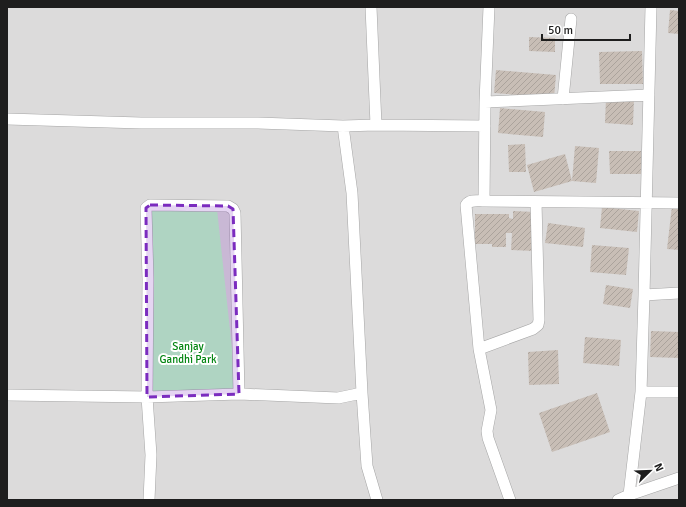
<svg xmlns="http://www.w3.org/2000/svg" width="686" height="507" viewBox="0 0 686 507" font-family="Signika,sans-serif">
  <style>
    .residential { fill: #dcdbdb }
    .park { fill: #bcfec4 }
    .building { fill: url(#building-hatch) }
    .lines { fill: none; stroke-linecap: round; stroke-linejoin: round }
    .street-casing { stroke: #a5a5a5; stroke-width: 12 }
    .street { stroke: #fff; stroke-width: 11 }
    .marked { fill: #7b2cbf; fill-opacity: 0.2; stroke: #7b2cbf; stroke-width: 3; stroke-dasharray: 8 5; stroke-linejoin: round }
    .labels { text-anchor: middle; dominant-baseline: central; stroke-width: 4; stroke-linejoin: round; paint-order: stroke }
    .park-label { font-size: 11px; fill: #038512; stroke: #fff }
  </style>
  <defs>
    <pattern id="building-hatch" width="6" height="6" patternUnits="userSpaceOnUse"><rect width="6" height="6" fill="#c8beb6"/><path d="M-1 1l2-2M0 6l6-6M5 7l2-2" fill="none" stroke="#aba39c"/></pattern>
  </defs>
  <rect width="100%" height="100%" fill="#f0ece3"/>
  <!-- residential -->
  <path class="residential" d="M7,7H679V500H7Z"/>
  <!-- park -->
  <path class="park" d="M217,209L237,395L141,402L147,211Z"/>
  <!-- building -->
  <path class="building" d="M670,10L679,11V34L668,33Z
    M529,37L555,38V52L529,51Z
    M642,51L643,84H600L599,52Z
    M496,70L556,75L554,98L494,93Z
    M606,98L634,99L633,125L605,123Z
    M500,108L545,112L543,137L498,133Z
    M525,144L526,172H509L508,145Z
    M575,146L599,148L596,183L572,181Z
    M609,151H641L642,174H610Z
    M565,154L572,181L534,192L527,165Z
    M672,206L679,207V250L667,249Z
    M602,207L639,211L637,232L600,228Z
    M513,211L535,212L534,251L511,250L512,233H506V247H492V244H475V214H509V228V218L513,219Z
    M548,223L585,228L583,247L545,243Z
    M592,245L629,248L626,275L590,272Z
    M606,285L633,289L630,308L603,304Z
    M651,331L679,332V358L650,357Z
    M585,337L621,340L619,366L583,363Z
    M558,350L559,384L529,385L528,352Z
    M597,393L610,432L552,452L539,413Z"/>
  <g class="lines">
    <defs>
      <path id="street" d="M371,7L376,125
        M563,99L571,19
        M485,102L649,95
        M7,119L141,123H258L343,126L352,193L362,393L367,466L377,500
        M343,126L376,125L485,126
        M484,201L485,102L489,7
        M536,202L539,320L538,325L533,329L479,349L466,205C470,199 478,201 484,201L679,203
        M644,295L679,293
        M479,349L491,410L487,431L488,438L510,500
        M641,392H679
        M7,395L147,397L239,394L338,398L362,393
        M629,495L641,392L644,295L651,7
        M149,500L151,455L147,397L148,279L146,208L150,205L228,206L233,209L235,213L239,394
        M618,500L629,495L679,478"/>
    </defs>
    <!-- street casing -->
    <use href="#street" class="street-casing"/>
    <!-- street -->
    <use href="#street" class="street"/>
  </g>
  <!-- marked area -->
  <path class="marked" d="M150,205L228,206L233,209L239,394L147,397L146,208Z"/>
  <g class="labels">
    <!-- park labels -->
    <g class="park-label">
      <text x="188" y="346">Sanjay<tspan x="188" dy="13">Gandhi Park</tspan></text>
    </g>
  </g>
  <!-- border -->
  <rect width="686" height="507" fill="none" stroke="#1e1e1e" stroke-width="16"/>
  <!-- north arrow -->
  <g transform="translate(650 471) rotate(67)" stroke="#ffffff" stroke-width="3" paint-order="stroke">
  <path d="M0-3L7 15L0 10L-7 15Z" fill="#1e1e1e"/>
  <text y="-6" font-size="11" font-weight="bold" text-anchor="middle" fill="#1e1e1e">N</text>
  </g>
  <!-- scale -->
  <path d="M542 34v6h88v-6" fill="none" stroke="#1e1e1e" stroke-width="2"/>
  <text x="548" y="34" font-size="12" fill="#1e1e1e" stroke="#ffffff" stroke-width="3" paint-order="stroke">50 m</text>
</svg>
